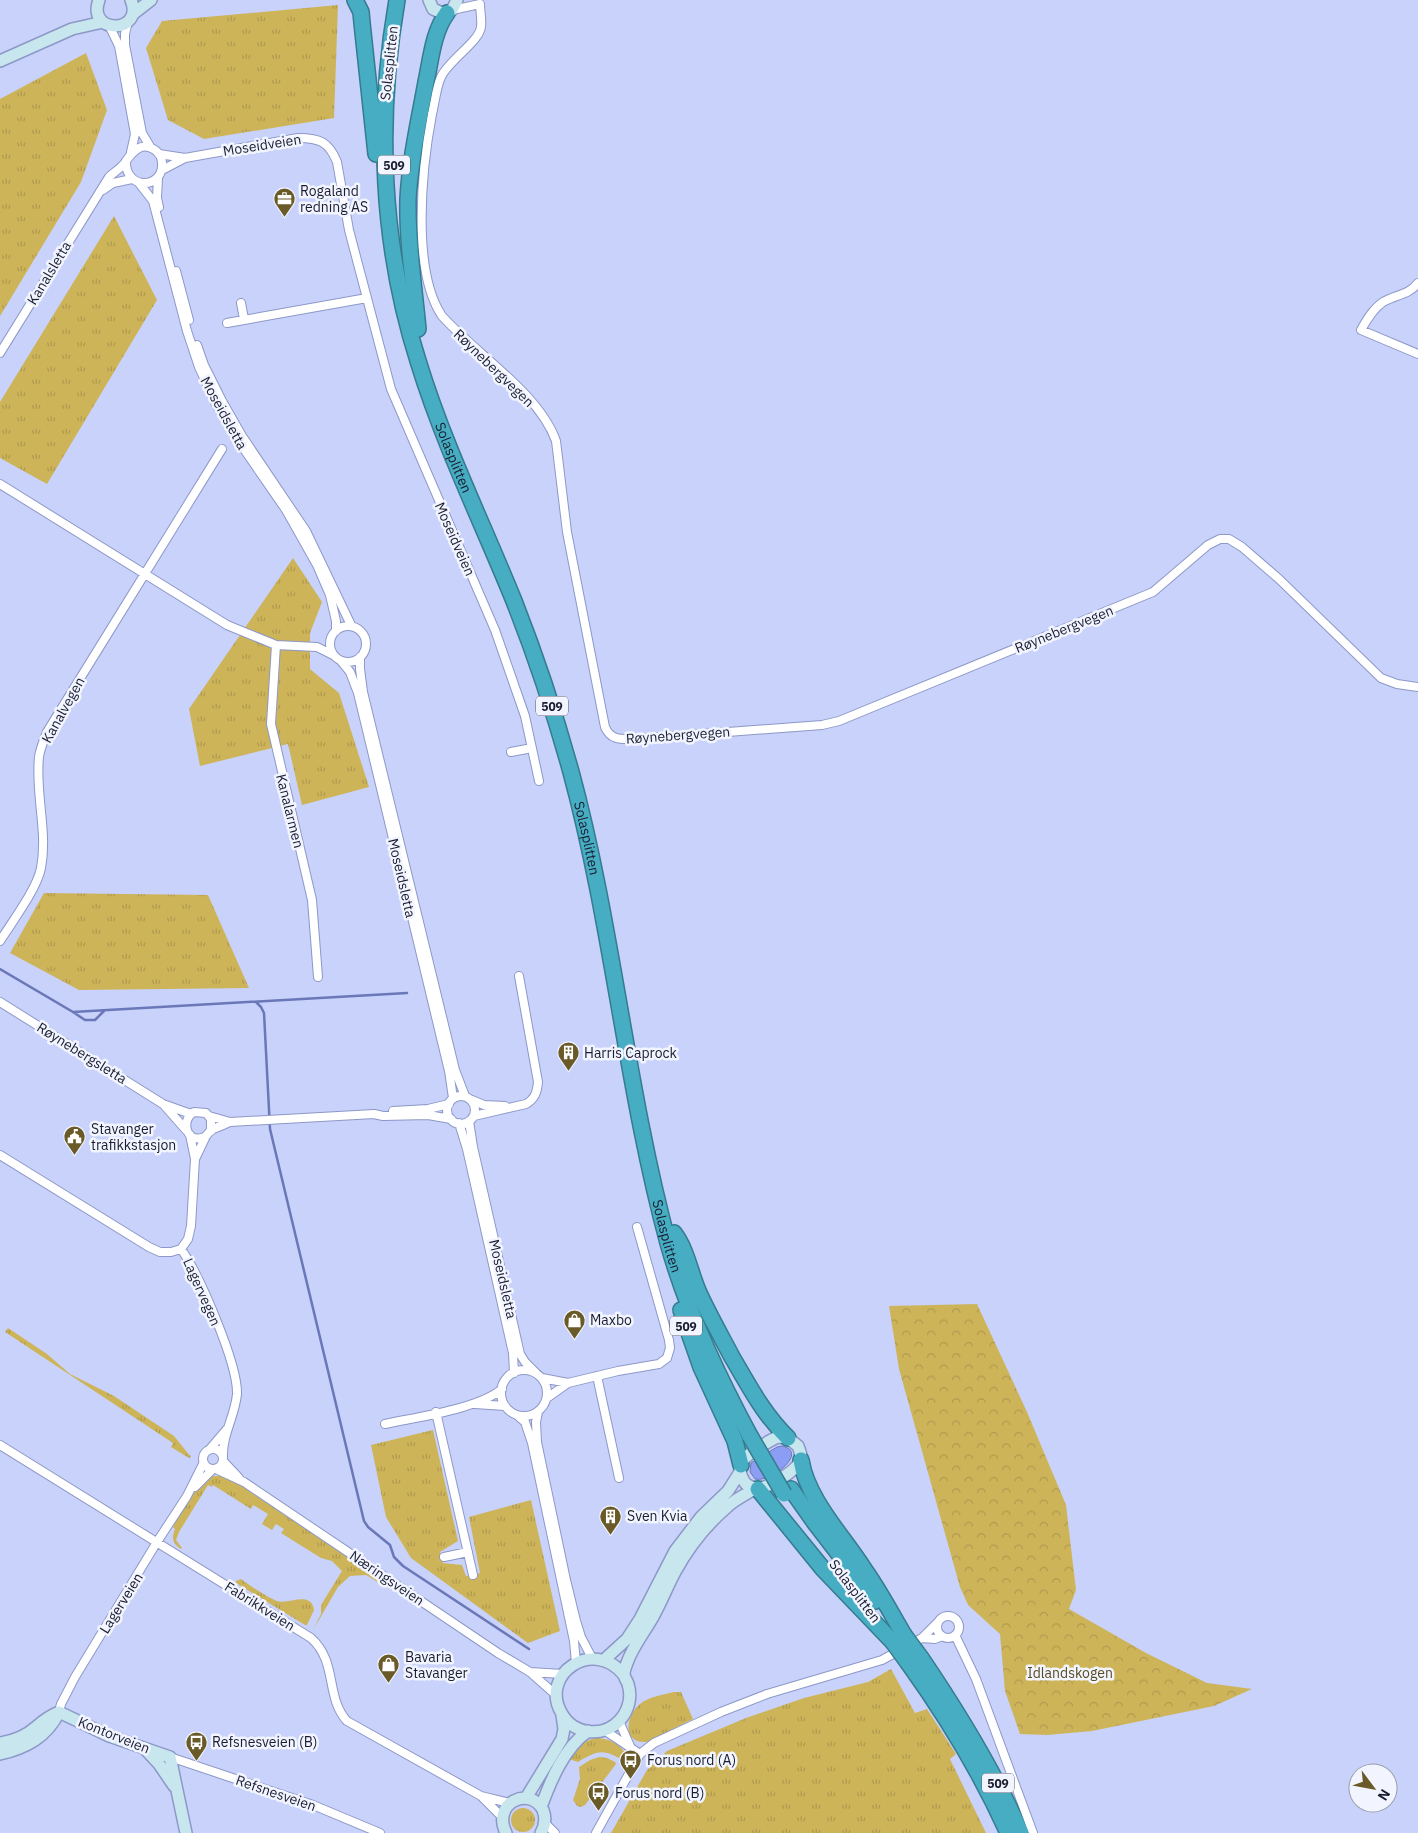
<svg xmlns="http://www.w3.org/2000/svg" width="1418" height="1833" viewBox="0 0 1418 1833" font-family="'IBM Plex Sans',sans-serif">
  <style>
    .grass { fill: url(#grass-tufts) }
    .forest { fill: url(#forest-crowns) }
    .water { fill: #8c9ef3; stroke: #6a77b8 }
    .lines { fill: none; stroke-linecap: round; stroke-linejoin: round }
    .stream { stroke: #6a77b8; stroke-width: 2.5 }
    .street-casing { stroke: #8d98c8; stroke-width: 10 }
    .secondary-casing { stroke: #8d98c8; stroke-width: 14 }
    .highway-casing { stroke: #367b8f; stroke-width: 18 }
    .street { stroke: #fff; stroke-width: 8 }
    .secondary { stroke: #c8e6ed; stroke-width: 11 }
    .highway { stroke: #46adc2; stroke-width: 15 }
    .highway-bridge-casing { stroke: #367b8f; stroke-width: 18; stroke-linecap: butt }
    .highway-bridge { stroke: #46adc2; stroke-width: 15 }
    .labels { text-anchor: middle; dominant-baseline: central; stroke-width: 5; stroke-linejoin: round; paint-order: stroke }
    .shield { fill: #f2f5ff; stroke: #5a5e6d; stroke-width: 1 }
    .shield-label { font-size: 12px; font-weight: bold; fill: #191d2f }
    .street-label { font-size: 14px; fill: #191d2f; stroke: #f2f5ff }
    .poi-label { font-size: 14px; fill: #191d2f; stroke: #f2f5ff; text-anchor: start }
    .park-label { font-size: 14px; fill: #574b21; stroke: #f2f5ff }
  </style>
  <defs>
    <pattern id="grass-tufts" width="24" height="20" patternUnits="userSpaceOnUse" patternTransform="scale(1.25)"><rect width="24" height="20" fill="#ceb459"/><path d="M3 7l-1-3M5 7V3M7 7l1-3M15 17l-1-3M17 17v-4M19 17l1-3" fill="none" stroke="#b09a4e"/></pattern>
    <pattern id="forest-crowns" width="20" height="18" patternUnits="userSpaceOnUse" patternTransform="scale(1.25)"><rect width="20" height="18" fill="#ceb459"/><path d="M2 6a3 3 0 1 1 6 0M12 15a3 3 0 1 1 6 0" fill="none" stroke="#b09a4e"/></pattern>
  </defs>
  <rect width="100%" height="100%" fill="#c8d2fa"/>
  <!-- grass -->
  <path class="grass" d="M338,5L334,118L204,139L168,120L146,48L162,21Z
    M86,53L107,110L81,182L0,316V99Z
    M114,216L157,300L47,484L0,458V402Z
    M293,558L322,602L310,633V669L339,693L369,787L302,805L288,744L200,766L189,709Z
    M44,893L208,895L249,988L79,990L10,953Z
    M8,1328L47,1354L70,1374L114,1396L174,1436L191,1457L189,1458L171,1447L173,1443L5,1332Z
    M433,1430L458,1541L440,1552L443,1563L462,1565L466,1576L480,1573L469,1517L531,1500L560,1631L528,1643L411,1558L386,1517L371,1445Z
    M213,1476H224L234,1481L388,1584L390,1589L366,1575L350,1576L338,1587L313,1630L321,1614V1605L342,1571L332,1561L321,1558L281,1533L284,1529L276,1524L272,1530L262,1524L268,1514L253,1505L251,1509L213,1485L212,1487L208,1485L179,1532L176,1540L182,1548L181,1549C173,1544 171,1538 175,1529L173,1527C183,1510 193,1484 213,1476Z
    M241,1579C249,1585 268,1598 277,1601C289,1605 311,1590 314,1610L307,1625H305L236,1583V1581Z
    M891,1669L915,1713L927,1709L956,1754L950,1759L986,1833H611L647,1770L667,1751L746,1718L804,1698L868,1682Z
    M674,1692H681L693,1719L647,1742C621,1744 626,1715 640,1704C650,1696 663,1695 674,1692Z
    M594,1738C609,1737 627,1746 628,1763C604,1750 602,1748 578,1762L569,1759L582,1743Z
    M599,1757L607,1758L615,1762L616,1764L585,1805L581,1807L577,1806L573,1800L580,1779L579,1767L590,1760Z
    M511 1820a12 12 0 1 1 24 0a12 12 0 1 1-24 0Z"/>
  <!-- forest -->
  <path class="forest" d="M977,1304L1027,1412L1066,1505L1076,1590L1069,1609L1146,1653L1207,1683L1252,1689L1214,1706L1092,1731L1047,1735L1020,1734L1005,1691L1000,1634L968,1605L960,1587L899,1369L889,1306Z"/>
  <!-- water -->
  <path class="water" d="M782,1446C810,1452 770,1483 755,1479L750,1472L751,1463L777,1447Z"/>
  <g class="lines">
    <!-- stream -->
    <path class="stream" d="M0,969L73,1012L407,993
      M256,1002L261,1007L264,1013L270,1129L364,1521L368,1527L390,1545L394,1557L403,1566L529,1649
      M73,1012L85,1020H95L104,1011"/>
    <defs>
      <path id="street" d="M480,4C480,11 482,19 481,27C479,42 449,60 441,77C436,88 435,102 432,114C422,167 411,270 442,316C476,354 539,393 556,441L567,532L605,727C611,741 622,739 635,739L822,725L839,721L1153,592L1208,545L1220,539H1229L1242,547L1279,579L1381,678L1397,684L1418,687
        M452,10L480,4
        M128,21L125,34V45L142,133L151,148
        M109,25L119,46L135,134L131,152
        M159,154L185,158L298,138C320,138 329,142 337,162L349,230L391,389L495,630L525,716L539,781
        M162,170L185,158
        M158,178L157,198L159,207
        M139,183L153,201L187,331L199,367L216,404L237,439L286,510L317,565L330,595L336,621V631
        M103,190L113,183L132,179
        M176,271L189,320
        M1418,283C1409,295 1395,295 1383,302C1373,309 1367,319 1361,330L1418,354
        M241,303L244,319
        M227,323L367,298
        M197,345L204,365L222,401L242,436L306,531L351,625
        M0,353L109,177C114,172 123,167 126,161C133,151 142,141 155,150C159,153 162,158 162,163C164,189 125,191 126,161
        M0,484L227,625L276,645L317,647L333,655
        M330 644a18 18 0 1 1 36 0a18 18 0 1 1-36 0Z
        M276,645L271,724L312,900L318,977
        M360,657V669L363,692L455,1070L465,1096
        M341,661L350,672L358,693L449,1071L453,1098
        M511,752L532,748
        M0,941C12,922 37,889 41,868C48,831 35,794 39,757C40,749 44,740 47,732L222,449
        M0,1002L163,1104L191,1114
        M447 1110a14 14 0 1 1 28 0a14 14 0 1 1-28 0Z
        M472,1100L484,1105L505,1106
        M164,1105L186,1130
        M393,1111L428,1109L449,1104
        M209,1116L230,1122L374,1114L383,1116L428,1115L451,1119
        M474,1116L526,1104C535,1099 537,1092 538,1082L519,976
        M469,1121L473,1147L520,1354L525,1362L536,1373
        M459,1123L467,1149L513,1353L514,1373
        M211,1131V1119L206,1113L194,1112C181,1119 185,1142 202,1138C207,1137 208,1133 211,1130C217,1127 224,1125 230,1122
        M0,1155L149,1247L160,1252H171L181,1249L188,1239L191,1226L195,1159L190,1135
        M195,1159L206,1136
        M181,1249C199,1274 238,1364 237,1394C235,1416 222,1435 223,1457
        M501 1393a23 23 0 1 1 46 0a23 23 0 1 1-46 0Z
        M597,1376L619,1478
        M542,1378L568,1383L618,1371L659,1364L667,1358L670,1348L669,1340L637,1227
        M547,1398L568,1383
        M475,1404L505,1406
        M436,1412L473,1575
        M538,1412L536,1422L537,1442L566,1580L576,1621L581,1637L592,1658
        M518,1416L525,1422L532,1443L574,1641L576,1663
        M385,1424C417,1417 478,1409 502,1389
        M0,1445L311,1638C338,1662 325,1697 347,1721L481,1796L502,1817
        M203 1459a10 10 0 1 1 20 0a10 10 0 1 1-20 0Z
        M209,1450L227,1429
        M223,1461L239,1478
        M216,1469L244,1482L498,1653L530,1672L556,1695
        M195,1487L212,1470
        M444,1557L468,1552
        M937 1627a11 11 0 1 1 22 0a11 11 0 1 1-22 0Z
        M955,1635L976,1679L1033,1833
        M922,1638L935,1639L942,1636
        M530,1672L563,1674
        M59,1712L61,1704L75,1677L157,1542L187,1496L203,1464
        M619,1721L630,1746
        M604,1730L640,1754
        M170,1757L313,1805L380,1833
        M481,1796L510,1803
        M545,1823L555,1833
        M596,1833L640,1754L654,1743L721,1712L767,1694L882,1660L922,1638L937,1623"/>
      <path id="secondary" d="M99,0C86,35 145,34 131,0
        M429,0L433,9L442,13L452,10L457,0
        M133,14L151,0
        M0,61L72,29L103,22
        M778,1437L788,1438L798,1446C800,1451 802,1456 800,1461C796,1471 767,1489 757,1488C753,1488 749,1486 746,1484C732,1465 745,1456 760,1447C766,1443 772,1439 778,1437Z
        M604,1660L627,1639L640,1619L675,1551L701,1517L728,1491L740,1472
        M624,1675C594,1637 538,1674 562,1714C574,1735 604,1738 620,1720C629,1710 632,1696 628,1684C627,1681 624,1677 624,1674C624,1670 626,1666 627,1663C633,1645 647,1629 655,1613C662,1600 668,1585 675,1572C688,1548 706,1525 727,1507C735,1499 746,1495 755,1488
        M59,1712L109,1736L170,1757L186,1833
        M0,1743C13,1741 26,1736 36,1727C44,1720 49,1716 59,1712
        M146,1750L159,1764L174,1786
        M0,1754C26,1748 47,1737 59,1712
        M526,1798L562,1739L564,1729L562,1715
        M541,1807C551,1780 564,1748 588,1731
        M506,1833C491,1803 530,1785 543,1810C546,1818 545,1826 541,1833"/>
      <g id="highway">
        <path d="M355,0L361,12L362,23L376,154"/>
        <path id="s1" d="M397,0C376,121 381,246 419,364C444,445 482,522 514,601C536,657 555,714 571,772C613,927 626,1088 668,1243C687,1311 717,1375 750,1436"/>
        <path d="M418,329C414,286 407,242 408,199C410,160 419,121 426,82C431,59 433,32 447,13"/>
        <path d="M674,1233C687,1250 690,1273 699,1293C709,1315 721,1336 732,1357C749,1386 764,1415 788,1438"/>
        <path d="M681,1310L701,1367L735,1441L741,1465"/>
        <path d="M801,1460C807,1499 843,1536 864,1569C879,1590 891,1613 904,1635"/>
        <path d="M758,1489L823,1569L893,1642"/>
        <path d="M791,1489L815,1523L875,1601"/>
        <path d="M921,1658C959,1714 994,1771 1021,1833"/>
        <path d="M909,1664C947,1717 981,1773 1008,1833"/>
      </g>
    </defs>
    <!-- street casing -->
    <use href="#street" class="street-casing"/>
    <!-- secondary casing -->
    <use href="#secondary" class="secondary-casing"/>
    <!-- highway casing -->
    <use href="#highway" class="highway-casing"/>
    <!-- street -->
    <use href="#street" class="street"/>
    <!-- secondary -->
    <use href="#secondary" class="secondary"/>
    <!-- highway -->
    <use href="#highway" class="highway"/>
    <defs>
      <path id="highway-bridge" d="M750,1436L784,1494
        M904,1635L921,1658
        M893,1642L909,1664"/>
    </defs>
    <!-- highway-bridge casing -->
    <use href="#highway-bridge" class="highway-bridge-casing"/>
    <!-- highway-bridge -->
    <use href="#highway-bridge" class="highway-bridge"/>
  </g>
  <!-- icons -->
  <defs>
    <symbol id="office-pin" viewBox="-11 -11 22 30"><path d="M0 17L-7.5 6A9.5 9.5 0 1 1 7.5 6Z" fill="#695a28" stroke="#f2f5ff"/><path d="M-6-3h4V-5.5h4V-3h4V5H-6ZM-1-4.5V-3h2v-1.5ZM-6 0V1H6V0Z" fill="#fff"/></symbol>
    <symbol id="building-pin" viewBox="-11 -11 22 30"><path d="M0 17L-7.5 6A9.5 9.5 0 1 1 7.5 6Z" fill="#695a28" stroke="#f2f5ff"/><path d="M-4-6H4V6H1V3H-1V6H-4ZM-2.5-4.3h1.7v1.8h-1.7ZM.8-4.3h1.7v1.8H.8ZM-2.5-1h1.7V.8h-1.7ZM.8-1h1.7V.8H.8Z" fill="#fff"/></symbol>
    <symbol id="civic-pin" viewBox="-11 -11 22 30"><path d="M0 17L-7.5 6A9.5 9.5 0 1 1 7.5 6Z" fill="#695a28" stroke="#f2f5ff"/><path d="M-.6-6.5H3V-4.5H.6V-3L4-1V1h2V6H-6V1h2V-1L-.6-3ZM-1.2 2.5V6h2.4V2.5Z" fill="#fff"/></symbol>
    <symbol id="shop-pin" viewBox="-11 -11 22 30"><path d="M0 17L-7.5 6A9.5 9.5 0 1 1 7.5 6Z" fill="#695a28" stroke="#f2f5ff"/><path d="M-5-2.5h2.3a2.7 3.5 0 0 1 5.4 0H5L5.5 6h-11ZM-1.5-2.5h3a1.5 2.3 0 0 0-3 0Z" fill="#fff"/></symbol>
    <symbol id="bus-pin" viewBox="-11 -11 22 30"><path d="M0 17L-7.5 6A9.5 9.5 0 1 1 7.5 6Z" fill="#695a28" stroke="#f2f5ff"/><path d="M-5-6H5V4H4V6H2V4H-2V6H-4V4H-5ZM-3.5-4V0h7V-4ZM-3.5 1.2v1.5H-2V1.2ZM2 1.2v1.5H3.5V1.2Z" fill="#fff"/></symbol>
  </defs>
  <g fill-rule="evenodd">
    <use href="#office-pin" x="272" y="186" width="25" height="34"/>
    <use href="#building-pin" x="556" y="1040" width="25" height="34"/>
    <use href="#civic-pin" x="62" y="1124" width="25" height="34"/>
    <use href="#shop-pin" x="562" y="1308" width="25" height="34"/>
    <use href="#building-pin" x="598" y="1504" width="25" height="34"/>
    <use href="#shop-pin" x="376" y="1652" width="25" height="34"/>
    <use href="#bus-pin" x="184" y="1730" width="25" height="34"/>
    <use href="#bus-pin" x="618" y="1748" width="25" height="34"/>
    <use href="#bus-pin" x="586" y="1780" width="25" height="34"/>
  </g>
  <g class="labels">
    <!-- shield labels -->
    <g class="shield">
      <rect x="378" y="155.5" width="32" height="19" rx="4"/>
      <rect x="536" y="696.5" width="32" height="19" rx="4"/>
      <rect x="670" y="1316.5" width="32" height="19" rx="4"/>
      <rect x="982" y="1773.5" width="32" height="19" rx="4"/>
    </g>
    <g class="shield-label">
      <text x="394" y="165">509</text>
      <text x="552" y="706">509</text>
      <text x="686" y="1326">509</text>
      <text x="998" y="1783">509</text>
    </g>
    <!-- street labels -->
    <g class="street-label">
      <text transform="translate(389 63) rotate(-84)">Solasplitten</text>
      <text transform="translate(262 145) rotate(-9)">Moseidveien</text>
      <text transform="translate(49 273) rotate(-59)">Kanalsletta</text>
      <text transform="translate(494 368) rotate(44)">Røynebergvegen</text>
      <text transform="translate(224 413) rotate(61)">Moseidsletta</text>
      <text stroke="none"><textPath href="#s1" startOffset="468">Solasplitten</textPath></text>
      <text transform="translate(455 539) rotate(66)">Moseidveien</text>
      <text transform="translate(1064 629) rotate(-22)">Røynebergvegen</text>
      <text transform="translate(63 710) rotate(-61)">Kanalvegen</text>
      <text transform="translate(678 735) rotate(-4)">Røynebergvegen</text>
      <text transform="translate(290 811) rotate(76)">Kanalarmen</text>
      <text stroke="none"><textPath href="#s1" startOffset="872">Solasplitten</textPath></text>
      <text transform="translate(402 878) rotate(77)">Moseidsletta</text>
      <text transform="translate(82 1053) rotate(32)">Røynebergsletta</text>
      <text stroke="none"><textPath href="#s1" startOffset="1278">Solasplitten</textPath></text>
      <text transform="translate(503 1279) rotate(77)">Moseidsletta</text>
      <text transform="translate(202 1292) rotate(66)">Lagervegen</text>
      <text transform="translate(387 1578) rotate(34)">Næringsveien</text>
      <text transform="translate(855 1591) rotate(53)">Solasplitten</text>
      <text transform="translate(121 1603) rotate(-58)">Lagerveien</text>
      <text transform="translate(260 1606) rotate(32)">Fabrikkveien</text>
      <text transform="translate(114 1735) rotate(22)">Kontorveien</text>
      <text transform="translate(276 1793) rotate(19)">Refsnesveien</text>
    </g>
    <!-- poi labels -->
    <g class="poi-label">
      <text x="300" y="191">Rogaland<tspan x="300" dy="16">redning AS</tspan></text>
      <text x="584" y="1053">Harris Caprock</text>
      <text x="91" y="1129">Stavanger<tspan x="91" dy="16">trafikkstasjon</tspan></text>
      <text x="590" y="1320">Maxbo</text>
      <text x="627" y="1516">Sven Kvia</text>
      <text x="405" y="1657">Bavaria<tspan x="405" dy="16">Stavanger</tspan></text>
      <text x="212" y="1742">Refsnesveien (B)</text>
      <text x="647" y="1760">Forus nord (A)</text>
      <text x="615" y="1793">Forus nord (B)</text>
    </g>
    <!-- park labels -->
    <g class="park-label">
      <text x="1070" y="1673">Idlandskogen</text>
    </g>
  </g>
  <!-- north arrow -->
  <g transform="translate(1373 1788) rotate(122)"><circle r="24" fill="#f2f5ff" stroke="#9b9fac"/>
  <path d="M0-4L9 19L0 12L-9 19Z" fill="#695a28"/>
  <text y="-8" font-size="14" font-weight="bold" text-anchor="middle" fill="#191d2f">N</text>
  </g>
</svg>
